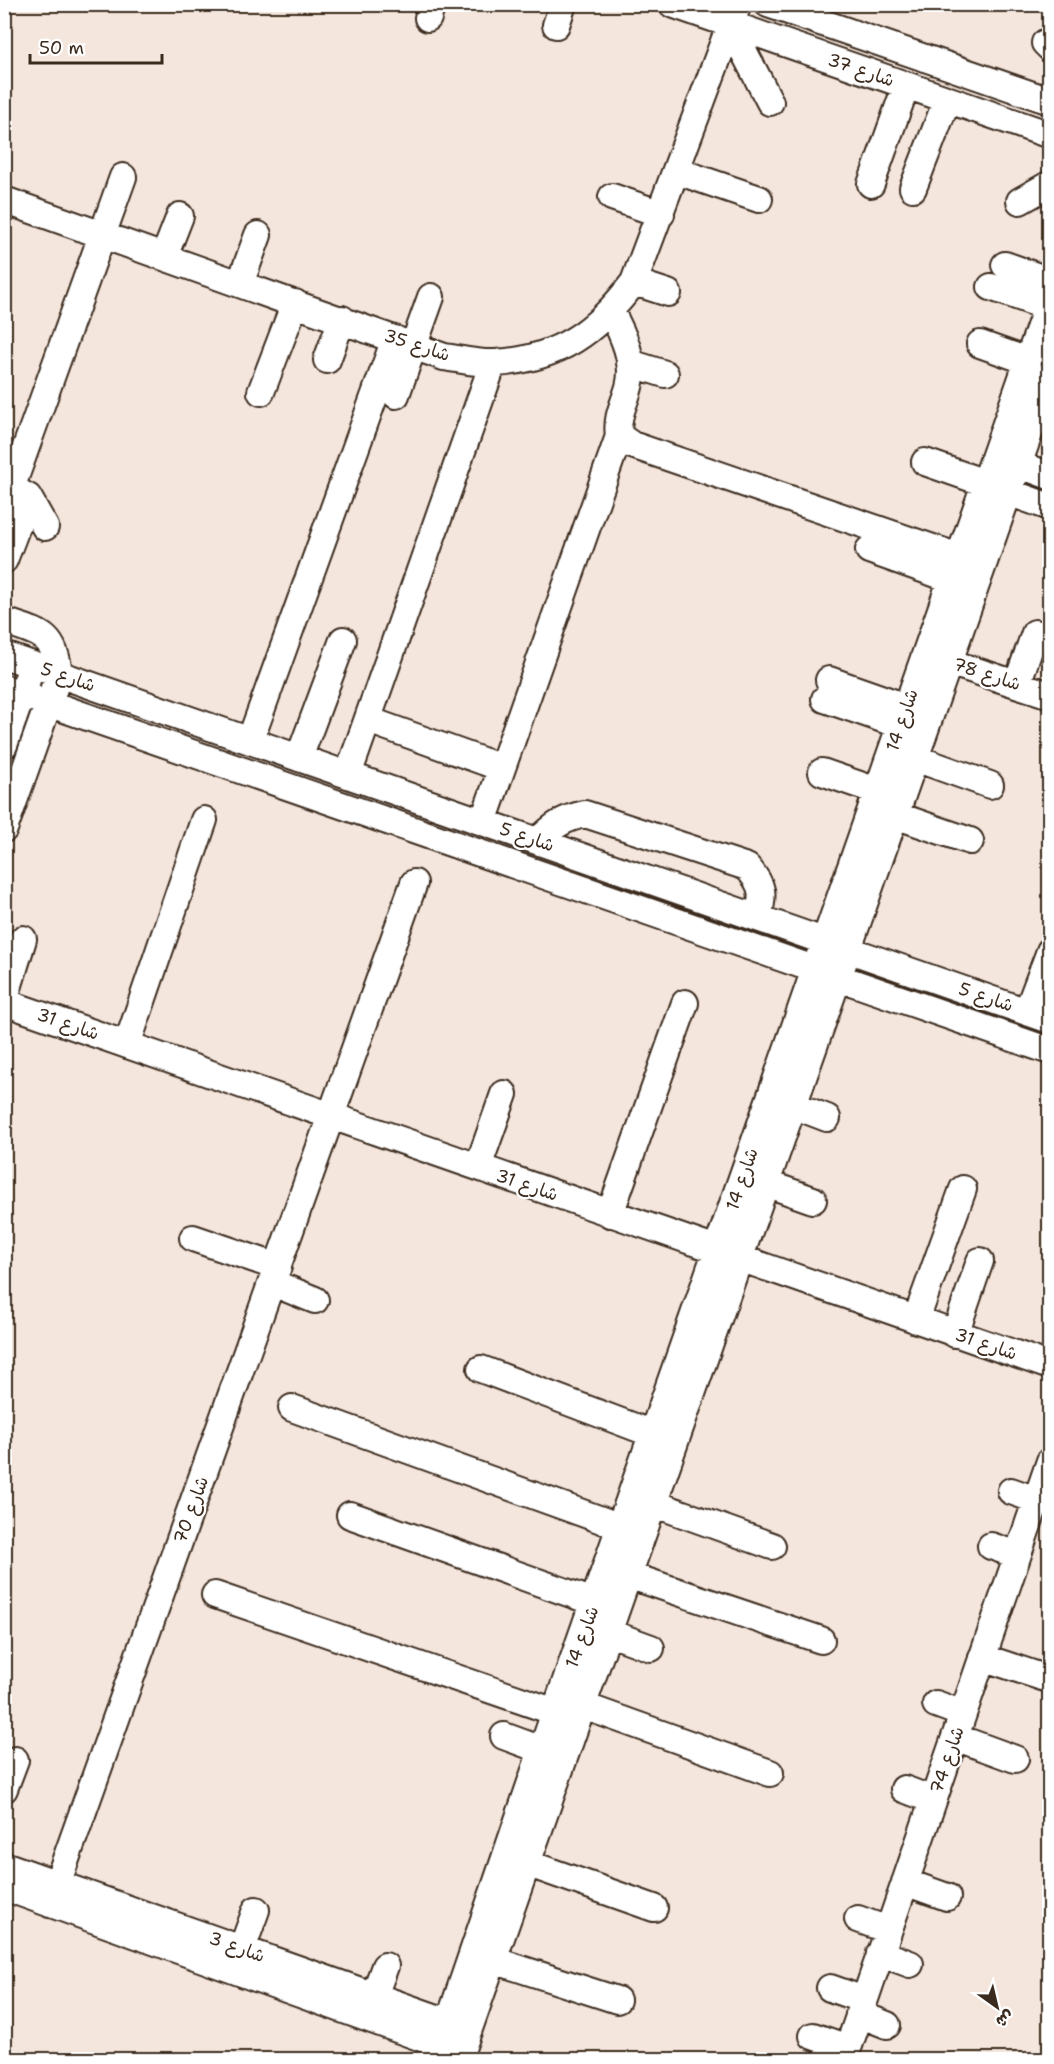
<svg xmlns="http://www.w3.org/2000/svg" width="1054" height="2064" viewBox="0 0 1054 2064" font-family="'Shantell Sans','Playpen Sans Arabic',sans-serif">
  <style>
    .built { fill: #f4e6dd }
    .lines { fill: none; stroke-linecap: round; stroke-linejoin: round }
    .minor-casing { stroke: #3b2a1e; stroke-width: 30 }
    .minor { stroke: #fff; stroke-width: 26 }
    .labels { text-anchor: middle; dominant-baseline: central; stroke-width: 4.5; stroke-linejoin: round; paint-order: stroke }
    .street-label { font-size: 18px; fill: #3b2a1e; stroke: #fff }
  </style>
  <rect width="100%" height="100%" fill="#fff"/>
  <filter id="ink" filterUnits="userSpaceOnUse"><feTurbulence type="fractalNoise" baseFrequency=".0167" numOctaves="2"/><feDisplacementMap in="SourceGraphic" scale="12" xChannelSelector="R" yChannelSelector="G"/><feConvolveMatrix kernelMatrix="1 2 1 2 8 2 1 2 1" color-interpolation-filters="sRGB"/></filter>
  <g filter="url(#ink)">
    <!-- built -->
    <path class="built" d="M5,5H1049V2059L5,2060Z"/>
    <g class="lines">
      <defs>
        <path id="minor" d="M672,4L1050,135
          M768,4L1050,101
          M428,18L432,4
          M556,25L563,4
          M730,25L770,102
          M1045,43L1050,48
          M677,171L759,199
          M871,184L906,86
          M913,188L947,100
          M612,197L661,214
          M4,200L444,357C460,359 478,364 495,363C559,359 596,332 634,282L738,4
          M1020,201L1050,184
          M164,257L180,216
          M1005,265L1050,281
          M634,282L668,293
          M240,284L258,235
          M991,287L1047,307
          M611,312C623,334 636,362 629,387C624,405 616,417 619,436L632,445L959,557
          M980,344L1028,361
          M327,360L342,319
          M630,363L665,374
          M261,392L295,303
          M396,395L431,297
          M925,462L985,483
          M1018,464L1050,476
          M12,486L123,177
          M19,492L28,497L45,527
          M1008,492L1050,507
          M869,550L951,579
          M4,560L28,497
          M4,621C39,633 55,633 59,674L4,829
          M4,655L1050,1020
          M933,657L1050,695
          M829,680L906,707
          M1017,684L1035,633
          M4,688L1050,1051
          M825,699L900,725
          M368,720L502,768
          M250,741L395,339
          M4,745L27,680
          M299,758L343,640
          M915,758L990,785
          M822,772L877,791
          M348,775L493,363
          M895,815L970,841
          M483,822L619,436
          M538,841C553,826 564,818 585,814L747,867C764,886 764,894 758,918
          M4,1001L23,939
          M4,1002L1050,1366
          M1027,1012L1050,951
          M127,1045L204,820
          M793,1105L827,1118
          M478,1167L504,1094
          M765,1183L813,1200
          M610,1214L685,1003
          M193,1238L278,1267
          M273,1283L315,1300
          M916,1320L963,1189
          M955,1334L980,1261
          M481,1369L653,1434
          M292,1408L621,1527
          M1011,1491L1036,1500
          M655,1504L772,1546
          M350,1515L594,1602
          M991,1546L1017,1555
          M628,1575L821,1640
          M215,1595L570,1717
          M607,1632L651,1648
          M982,1657L1045,1678
          M936,1704L963,1714
          M581,1705L770,1773
          M504,1736L542,1750
          M955,1737L1015,1759
          M4,1789L15,1760
          M904,1789L933,1800
          M512,1858L654,1908
          M4,1865L465,2028
          M905,1882L947,1897
          M4,1887L455,2050
          M50,1904L414,883
          M858,1919L888,1930
          M242,1949L256,1910
          M880,1953L910,1964
          M493,1960L617,2000
          M830,1988L864,2000
          M374,1996L385,1966
          M859,2014L887,2025
          M813,2036L848,2048
          M436,2060L555,1712L1050,298
          M458,2060L1050,374
          M844,2060L1050,1461"/>
      </defs>
      <!-- minor casing -->
      <use href="#minor" class="minor-casing"/>
      <!-- minor -->
      <use href="#minor" class="minor"/>
    </g>
  </g>
  <g class="labels">
    <!-- street labels -->
    <g class="street-label">
      <text transform="translate(861 70) rotate(19)">شارع 37</text>
      <text transform="translate(417 345) rotate(18)">شارع 35</text>
      <text transform="translate(987 674) rotate(18)">شارع 78</text>
      <text transform="translate(68 677) rotate(19)">شارع 5</text>
      <text transform="translate(902 720) rotate(-71)">شارع 14</text>
      <text transform="translate(527 837) rotate(19)">شارع 5</text>
      <text transform="translate(986 997) rotate(19)">شارع 5</text>
      <text transform="translate(68 1024) rotate(19)">شارع 31</text>
      <text transform="translate(742 1179) rotate(-71)">شارع 14</text>
      <text transform="translate(527 1185) rotate(19)">شارع 31</text>
      <text transform="translate(986 1344) rotate(19)">شارع 31</text>
      <text transform="translate(191 1510) rotate(-70)">شارع 70</text>
      <text transform="translate(582 1637) rotate(-70)">شارع 14</text>
      <text transform="translate(947 1760) rotate(-71)">شارع 74</text>
      <text transform="translate(237 1947) rotate(20)">شارع 3</text>
    </g>
  </g>
  <!-- margin -->
  <rect width="1054" height="2064" fill="none" stroke="#fff" stroke-width="24"/>
  <rect x="12" y="12" width="1030" height="2040" fill="none" stroke="#3b2a1e" stroke-width="2" filter="url(#ink)"/>
  <!-- north arrow -->
  <g transform="translate(997 2007) rotate(146)" stroke="#ffffff" stroke-width="4.5" paint-order="stroke">
  <path d="M0-4.5L10 22L0 15L-10 22Z" fill="#3b2a1e"/>
  <text y="-9" font-size="16" font-weight="bold" text-anchor="middle" fill="#3b2a1e">ش</text>
  </g>
  <!-- scale -->
  <path d="M30 54v9h132v-9" fill="none" stroke="#3b2a1e" stroke-width="3"/>
  <text x="39" y="54" font-size="18" fill="#3b2a1e" stroke="#ffffff" stroke-width="4.5" paint-order="stroke">50 m</text>
</svg>
